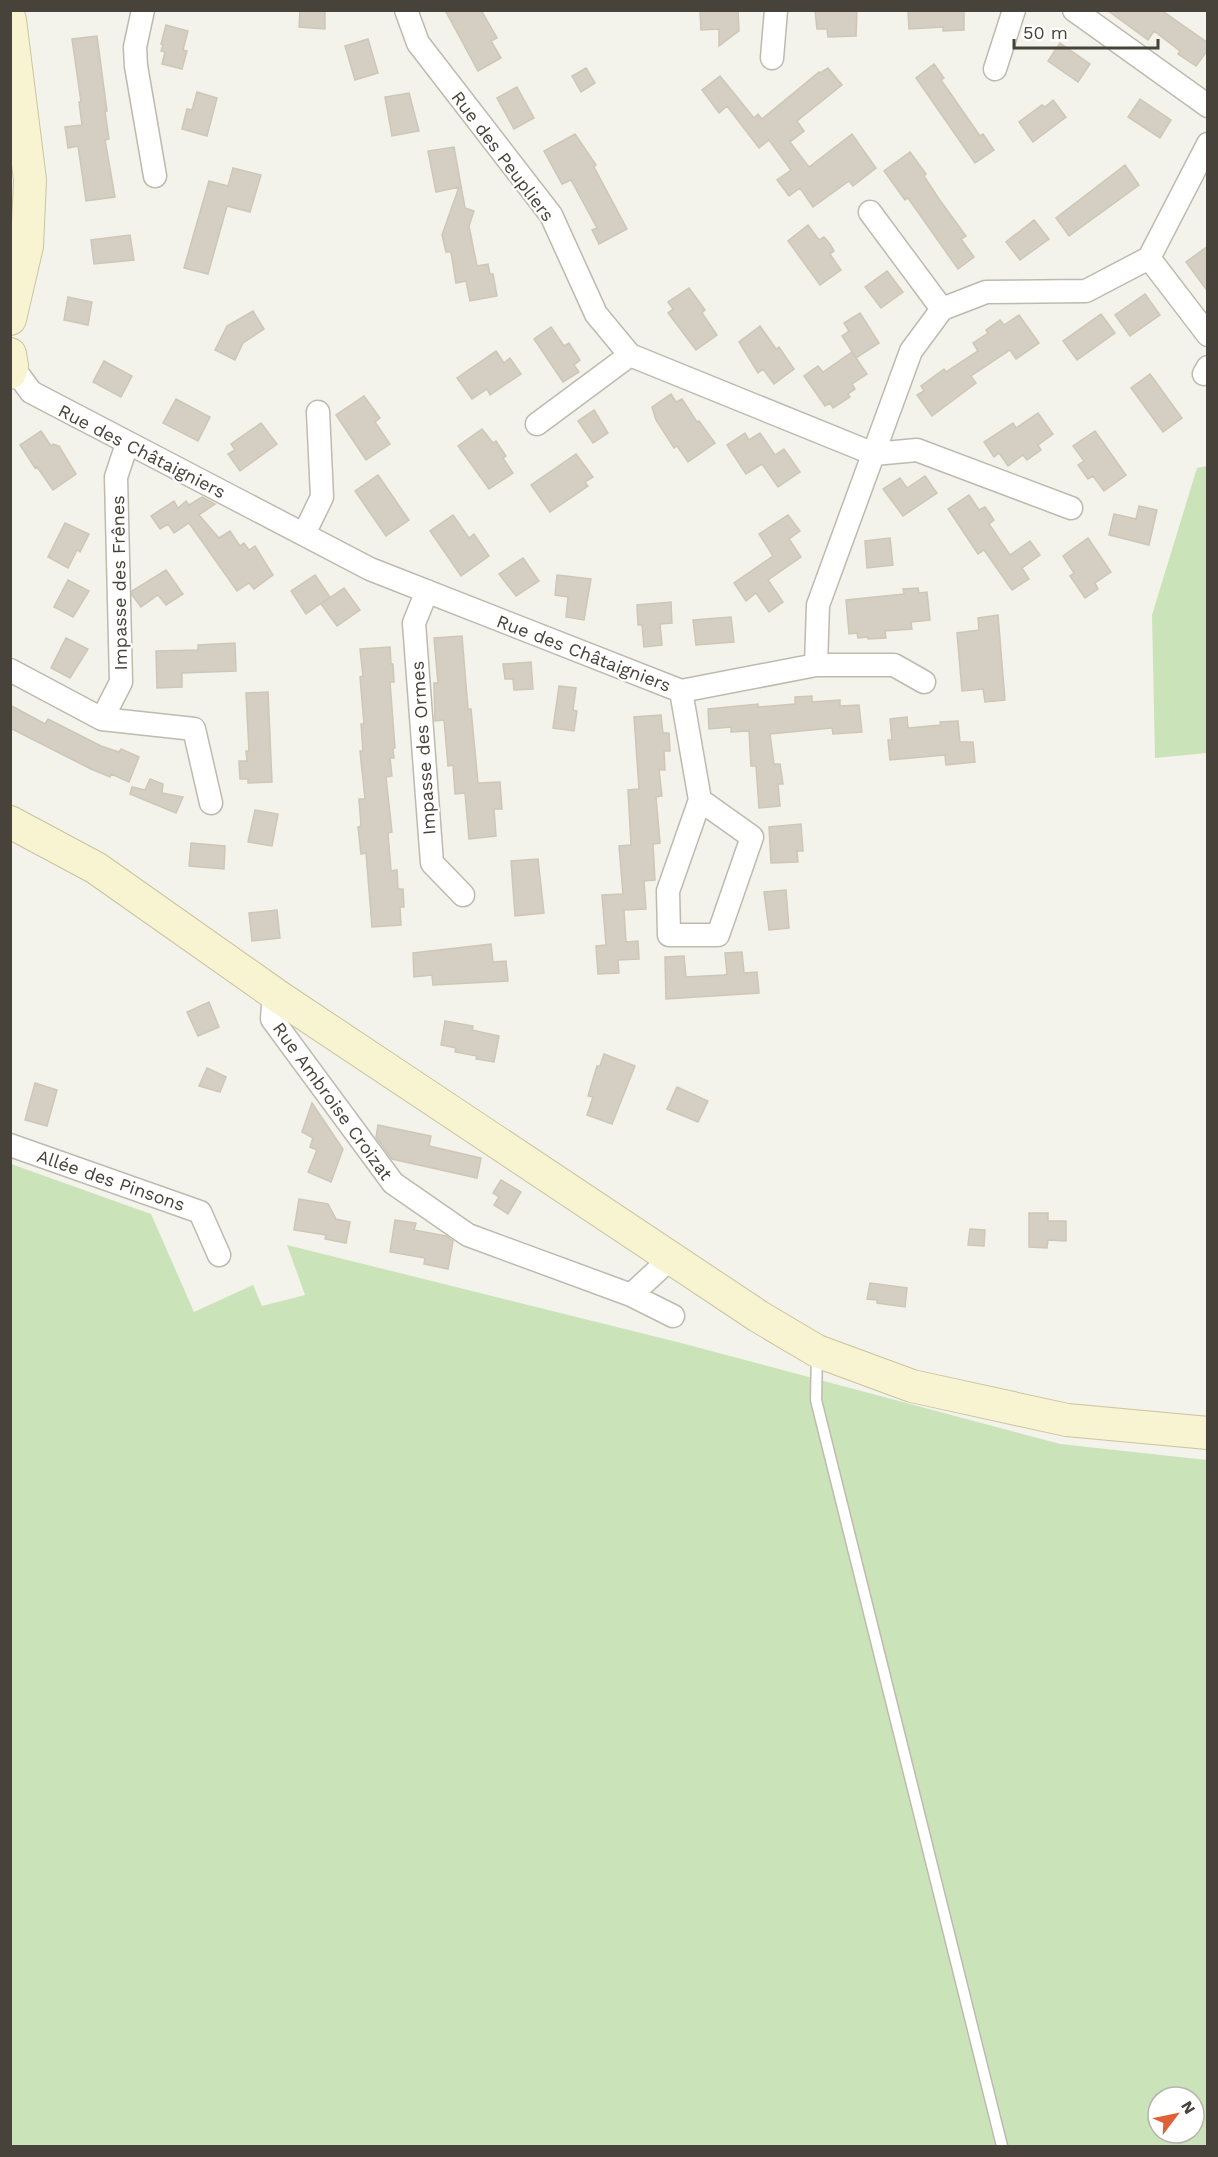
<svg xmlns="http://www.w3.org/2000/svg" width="1218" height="2157" viewBox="0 0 1218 2157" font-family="'Work Sans',sans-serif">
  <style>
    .green { fill: #cbe3b9; fill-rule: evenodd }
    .building { fill: #d4cfc2; stroke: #cec7b6; stroke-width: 1.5 }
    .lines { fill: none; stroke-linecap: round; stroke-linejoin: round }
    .service-casing { stroke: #bebaae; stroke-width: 13 }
    .minor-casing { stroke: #bebaae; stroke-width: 25 }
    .secondary-casing { stroke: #cac49e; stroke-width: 34 }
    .service { stroke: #fff; stroke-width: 10 }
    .minor { stroke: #fff; stroke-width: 22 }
    .secondary { stroke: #f8f3d0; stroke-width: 32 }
    .labels { text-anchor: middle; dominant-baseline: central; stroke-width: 4.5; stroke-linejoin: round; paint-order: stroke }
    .street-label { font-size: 18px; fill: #47433a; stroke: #fff }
  </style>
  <rect width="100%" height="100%" fill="#f3f2eb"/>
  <!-- green -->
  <path class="green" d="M1207,466V753L1155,758L1152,615L1197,468Z
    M11,1164L151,1214L194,1312L253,1285L262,1306L305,1295L287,1245L681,1343L1060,1444L1207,1460V2146H11ZM1158,2097H1194V2133H1158Z"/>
  <!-- building -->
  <path class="building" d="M300,10H325V29L299,27Z
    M445,10H481L497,38L491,41L501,58L478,71Z
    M700,10H738L739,31L719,46V29L701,30Z
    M815,10H857L856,36L828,37L827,29H817Z
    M908,10L964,11V30L943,31V27L909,29Z
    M1107,10H1161L1208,43V50L1196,66L1178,54L1180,51L1154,31L1148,40Z
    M166,25L188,31L183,50L187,51L182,69L162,64L165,52L161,51L163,45L161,44Z
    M97,36L107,111H105L109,139L105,140L115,197L86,201L78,146L68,148L65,127L82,125L79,102H81L72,39Z
    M368,39L378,73L355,80L345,46Z
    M1060,43L1090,64L1078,82L1048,61Z
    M934,64L944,78L941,80L953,97L980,136L983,134L994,150L975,163L916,78Z
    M586,68L595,83L581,92L572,76Z
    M828,68L842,85L797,121L804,131L790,142L809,167L852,134L876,168L853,186L849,181L813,207L800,188L789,196L777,180L791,170L769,140L759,148L727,106L719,113L702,90L720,76L754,118L758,114L762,119L819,72L820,73Z
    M517,87L534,118L514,129L497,98Z
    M197,92L217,98L207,136L182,129L187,109L192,110Z
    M409,93L419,131L392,136L385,97Z
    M1140,99L1171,120L1160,138L1128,117Z
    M1053,100L1066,117L1033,142L1019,122L1042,105L1045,107Z
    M575,134L596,165L594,167L627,229L599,244L592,230L597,228L571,180L562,184L544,151Z
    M454,147L465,208L474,211L469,226L477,266L488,264L490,274H493L497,296L470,301L466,281L456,283L451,252H446L442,235L459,187L436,192L428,151Z
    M910,152L926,174L924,176L939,199L966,236L961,239L974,257L958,269L908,198L905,200L884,171Z
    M1125,165L1139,185L1069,236L1056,218Z
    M233,168L261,175L250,212L227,206L208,274L184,268L209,181L228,186Z
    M1034,220L1049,239L1020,260L1006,242Z
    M808,225L819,240L824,237L830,244L834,251L830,254L841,270L820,285L788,241Z
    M130,235L134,260L94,264L91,240Z
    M1208,246V292L1186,262Z
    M887,271L903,292L881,308L865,287Z
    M689,288L705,310L702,313L717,335L696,350L668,313L673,309L668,302Z
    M1145,294L1160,315L1130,336L1115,315Z
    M68,297L92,302L88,325L64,320Z
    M253,311L264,329L243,343L235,360L215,350L227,326Z
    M860,313L879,343L856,358L842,336L849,331L844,323Z
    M1101,314L1115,333L1077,360L1063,341Z
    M1019,315L1039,343L1016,359L1010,350L971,376L976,383L932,416L917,395L924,391L921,386L944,369L946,372L978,351L973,343L988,333L986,330L1000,320L1004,325Z
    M760,326L776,349L779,347L794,369L774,384L763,369L758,373L739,342Z
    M551,327L564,346L569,343L580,360L574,365L579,372L563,382L534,339Z
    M496,351L504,363L510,358L521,374L490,395L487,389L472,399L457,378Z
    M852,352L867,374L852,384L855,389L848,394L850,397L833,408L830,403L825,406L804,376L818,366L823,372Z
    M104,361L132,376L121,397L93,382Z
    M1150,374L1182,418L1163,432L1131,388Z
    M671,394L676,402L682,399L697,422L699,421L715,443L688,462L677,446L674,448L656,420L652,407Z
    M364,396L380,418L375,422L390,444L366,460L336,415Z
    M176,399L210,417L198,441L163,423Z
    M594,410L608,433L593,443L578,421Z
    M1038,413L1053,434L1038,445L1041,450L1027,460L1023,455L1008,466L999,453L994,457L984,442L1013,423L1016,428Z
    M261,423L277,444L240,471L228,454L235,450L231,444Z
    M482,429L493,443L496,441L506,456L503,458L513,473L489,489L458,446Z
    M41,431L51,446L53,444L59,446L76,474L53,490L37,467L35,468L20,445Z
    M1095,431L1126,475L1104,491L1093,476L1088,479L1078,465L1084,461L1073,446Z
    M745,433L749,440L760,433L775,455L784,449L800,472L778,487L762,464L746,474L727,445Z
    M576,454L593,477L585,482L588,486L550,512L531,485Z
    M378,475L409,520L386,536L355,491Z
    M925,476L937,493L903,516L883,489L900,478L907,488Z
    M969,495L979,510L985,507L990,514L994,520L989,524L1010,555L1030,541L1040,555L1022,568L1029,579L1012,590L984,550L978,554L948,509Z
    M202,497L215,504L199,515L219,538L230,531L240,546L244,543L249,550L255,546L273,575L254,589L249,583L237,591L189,523L174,533L168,524L160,529L151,516L174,501L178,508L186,501L189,505Z
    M1139,506L1157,510L1149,545L1109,535L1114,514L1136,519Z
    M453,515L469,538L474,534L489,556L461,576L430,531Z
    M788,515L800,531L789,539L801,557L768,580L783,602L769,612L756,593L746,601L734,583L773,556L759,534Z
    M65,523L89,534L80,552L77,550L68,568L48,557Z
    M890,538L893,565L867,568L865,541Z
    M1088,538L1111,572L1095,583L1098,589L1085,598L1070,576L1074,573L1063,556Z
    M523,558L539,581L516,596L499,574Z
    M166,570L183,594L166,605L158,595L141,607L132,595V591Z
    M315,575L330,597L306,614L291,591Z
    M557,575L591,579L584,620L566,617L568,597L555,595Z
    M68,580L89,591L73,617L54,607Z
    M344,588L360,610L337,626L321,604Z
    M918,588L919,593L927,592L930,620L911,622L912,629L885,631L886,638L868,639V637L858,638L857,633L849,634L846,600L904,594L903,589Z
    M671,602L672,623L660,624L662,645L644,647L642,625H638L637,605Z
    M998,615L1005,700L985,702L983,689L962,691L957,633L979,630L978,618Z
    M731,617L734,642L696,645L693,620Z
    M462,636L468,709H471L478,783L500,782L502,809H494L496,836L469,839L465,793L455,794L453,765L448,766L444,720L435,721L434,683H438L434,638Z
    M66,638L88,649L70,678L51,668Z
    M235,643L236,671L182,673V687L157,688L156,651L198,650V645Z
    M390,647L391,664H393L394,682H390L395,748L393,749L394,758H390L392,776L386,777L392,832L388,833L391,871L397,870L398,889H403L404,907H400L401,925L372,927L366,853L361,854L358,827L361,826L359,799H365L360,751H363L361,724H364L360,677L363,676L360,649Z
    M531,662L533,689L514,690L513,679H505L503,664Z
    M559,686L576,688L573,710L577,711L574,731L553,728Z
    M268,692L272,782L248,783V779H240L239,761H247L246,751H249L246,693Z
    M812,696V702L840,700V706L859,705L862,732L833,734L832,728L770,734L774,764H780L783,784H778L780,806L759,808L756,766H751L749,731L731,732V727L709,729L708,709L758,704V707L795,704V697Z
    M10,705L45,724L48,719L101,746L119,752L121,749L139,757L129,782L111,774L110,777L91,769L10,728Z
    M661,715L663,733H669L670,751H664L665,770H659L662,796L656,797L660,843L653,844L655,880L644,881L646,909L624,910L626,942L638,941L639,959L618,960L619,973L598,974L596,946L606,945L602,895L623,894L619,846L631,845L628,790L639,789L634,717Z
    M907,717L908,728L941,725L940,722L958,721L960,742H973L975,762L946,765L945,755L890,760L888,740H892L890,719Z
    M150,779L163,784L162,793L183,797L176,813L130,794L132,787L145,790Z
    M255,810L278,814L272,846L248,842Z
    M801,824L803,851H797L798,862L771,863L769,827Z
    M191,843L225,846L224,869L189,866Z
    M538,859L544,913L515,916L511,861Z
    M786,890L789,928L769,930L764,892Z
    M277,910L280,938L252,941L249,913Z
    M491,944L493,962L506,961L508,981L433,985L432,975L414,977L413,953Z
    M742,952L744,973L757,972L759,993L666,999L665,957L684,956L686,977L724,975L727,974L725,953Z
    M209,1002L219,1027L198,1036L187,1012Z
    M445,1021L473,1026L472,1030L499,1036L494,1062L476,1059L477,1056L455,1052L456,1048L441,1045Z
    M604,1054L635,1066L612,1124L587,1115L593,1097L588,1096L597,1066H600Z
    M207,1068L226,1077L220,1092L199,1086Z
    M35,1083L57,1090L47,1126L25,1120Z
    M677,1087L708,1101L698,1122L667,1109Z
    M312,1103L343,1149L331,1182L308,1172L317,1150L310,1147L313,1138L302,1132Z
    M378,1125L431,1136L429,1146L481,1158L477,1178L392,1159L376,1137Z
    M501,1180L521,1192L508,1214L494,1205L499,1197L493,1193Z
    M299,1199L328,1204L336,1219L350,1222L346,1243L325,1239L326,1235L294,1230Z
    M1029,1213H1048V1221H1066V1241L1048,1240L1047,1248L1029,1247Z
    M395,1220L416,1223L414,1230L446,1236L453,1241L448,1269L424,1264L425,1258L390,1252Z
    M970,1229L985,1230L984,1246L968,1245Z
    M870,1283L907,1288L905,1307L877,1303V1300L867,1299Z"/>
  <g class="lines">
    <defs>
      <path id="service" d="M817,1354L816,1400L1002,2146"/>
      <path id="minor" d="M143,10L135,47L136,66L155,176
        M406,10L418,43L551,215L596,314L630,355L874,454L917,450L1071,508
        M1074,10L1208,106
        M772,58L776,10
        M995,69L1014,10
        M870,212L942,309
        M1149,258L1208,335
        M12,366L31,392L370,569L681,691L816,665L818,605L911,351L942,309L986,292L1086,291L1149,258L1208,144
        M1204,374L1208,367
        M537,424L630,355
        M304,534L322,497L318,412
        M427,591L414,623L432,863L463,895
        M816,665H894L924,682
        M10,670L102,719L194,729L211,803
        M681,691L700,800L668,891L669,935H718L752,837L700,800
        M102,719L121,682L116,477L127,444
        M279,997L273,1005L272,1019L393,1183L468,1235L631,1295L673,1316
        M10,1145L200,1212L219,1255
        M631,1295L671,1258"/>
      <path id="secondary" d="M10,20L30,180L27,246L10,319
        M10,354L12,366L10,373
        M10,822L96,868L279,997L758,1316L817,1351L912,1386L1067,1420L1208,1433"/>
    </defs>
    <!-- service casing -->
    <use href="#service" class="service-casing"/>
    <!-- minor casing -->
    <use href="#minor" class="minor-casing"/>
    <!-- secondary casing -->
    <use href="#secondary" class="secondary-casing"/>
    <!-- service -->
    <use href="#service" class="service"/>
    <!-- minor -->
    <use href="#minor" class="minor"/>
    <!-- secondary -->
    <use href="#secondary" class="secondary"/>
  </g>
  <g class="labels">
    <!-- street labels -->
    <g class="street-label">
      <text transform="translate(503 156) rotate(53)">Rue des Peupliers</text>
      <text transform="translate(142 451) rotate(27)">Rue des Châtaigniers</text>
      <text transform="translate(119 583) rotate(-91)">Impasse des Frênes</text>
      <text transform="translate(584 653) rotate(21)">Rue des Châtaigniers</text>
      <text transform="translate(423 748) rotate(-94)">Impasse des Ormes</text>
      <text transform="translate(333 1101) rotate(54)">Rue Ambroise Croizat</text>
      <text transform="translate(111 1180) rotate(19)">Allée des Pinsons</text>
    </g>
  </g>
  <!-- border -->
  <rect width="1218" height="2157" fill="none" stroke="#47433a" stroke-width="24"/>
  <!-- north arrow -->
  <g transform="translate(1176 2115) rotate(58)"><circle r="28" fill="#ffffff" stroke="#b5b4b0" stroke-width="1.5"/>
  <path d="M0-4.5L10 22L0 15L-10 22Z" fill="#e06135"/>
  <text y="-9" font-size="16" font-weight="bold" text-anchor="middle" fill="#47433a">N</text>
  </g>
  <!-- scale -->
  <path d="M1014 39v9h144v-9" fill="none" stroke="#47433a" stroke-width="3"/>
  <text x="1023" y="39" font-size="18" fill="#47433a" stroke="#ffffff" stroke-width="4.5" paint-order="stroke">50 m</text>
</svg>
